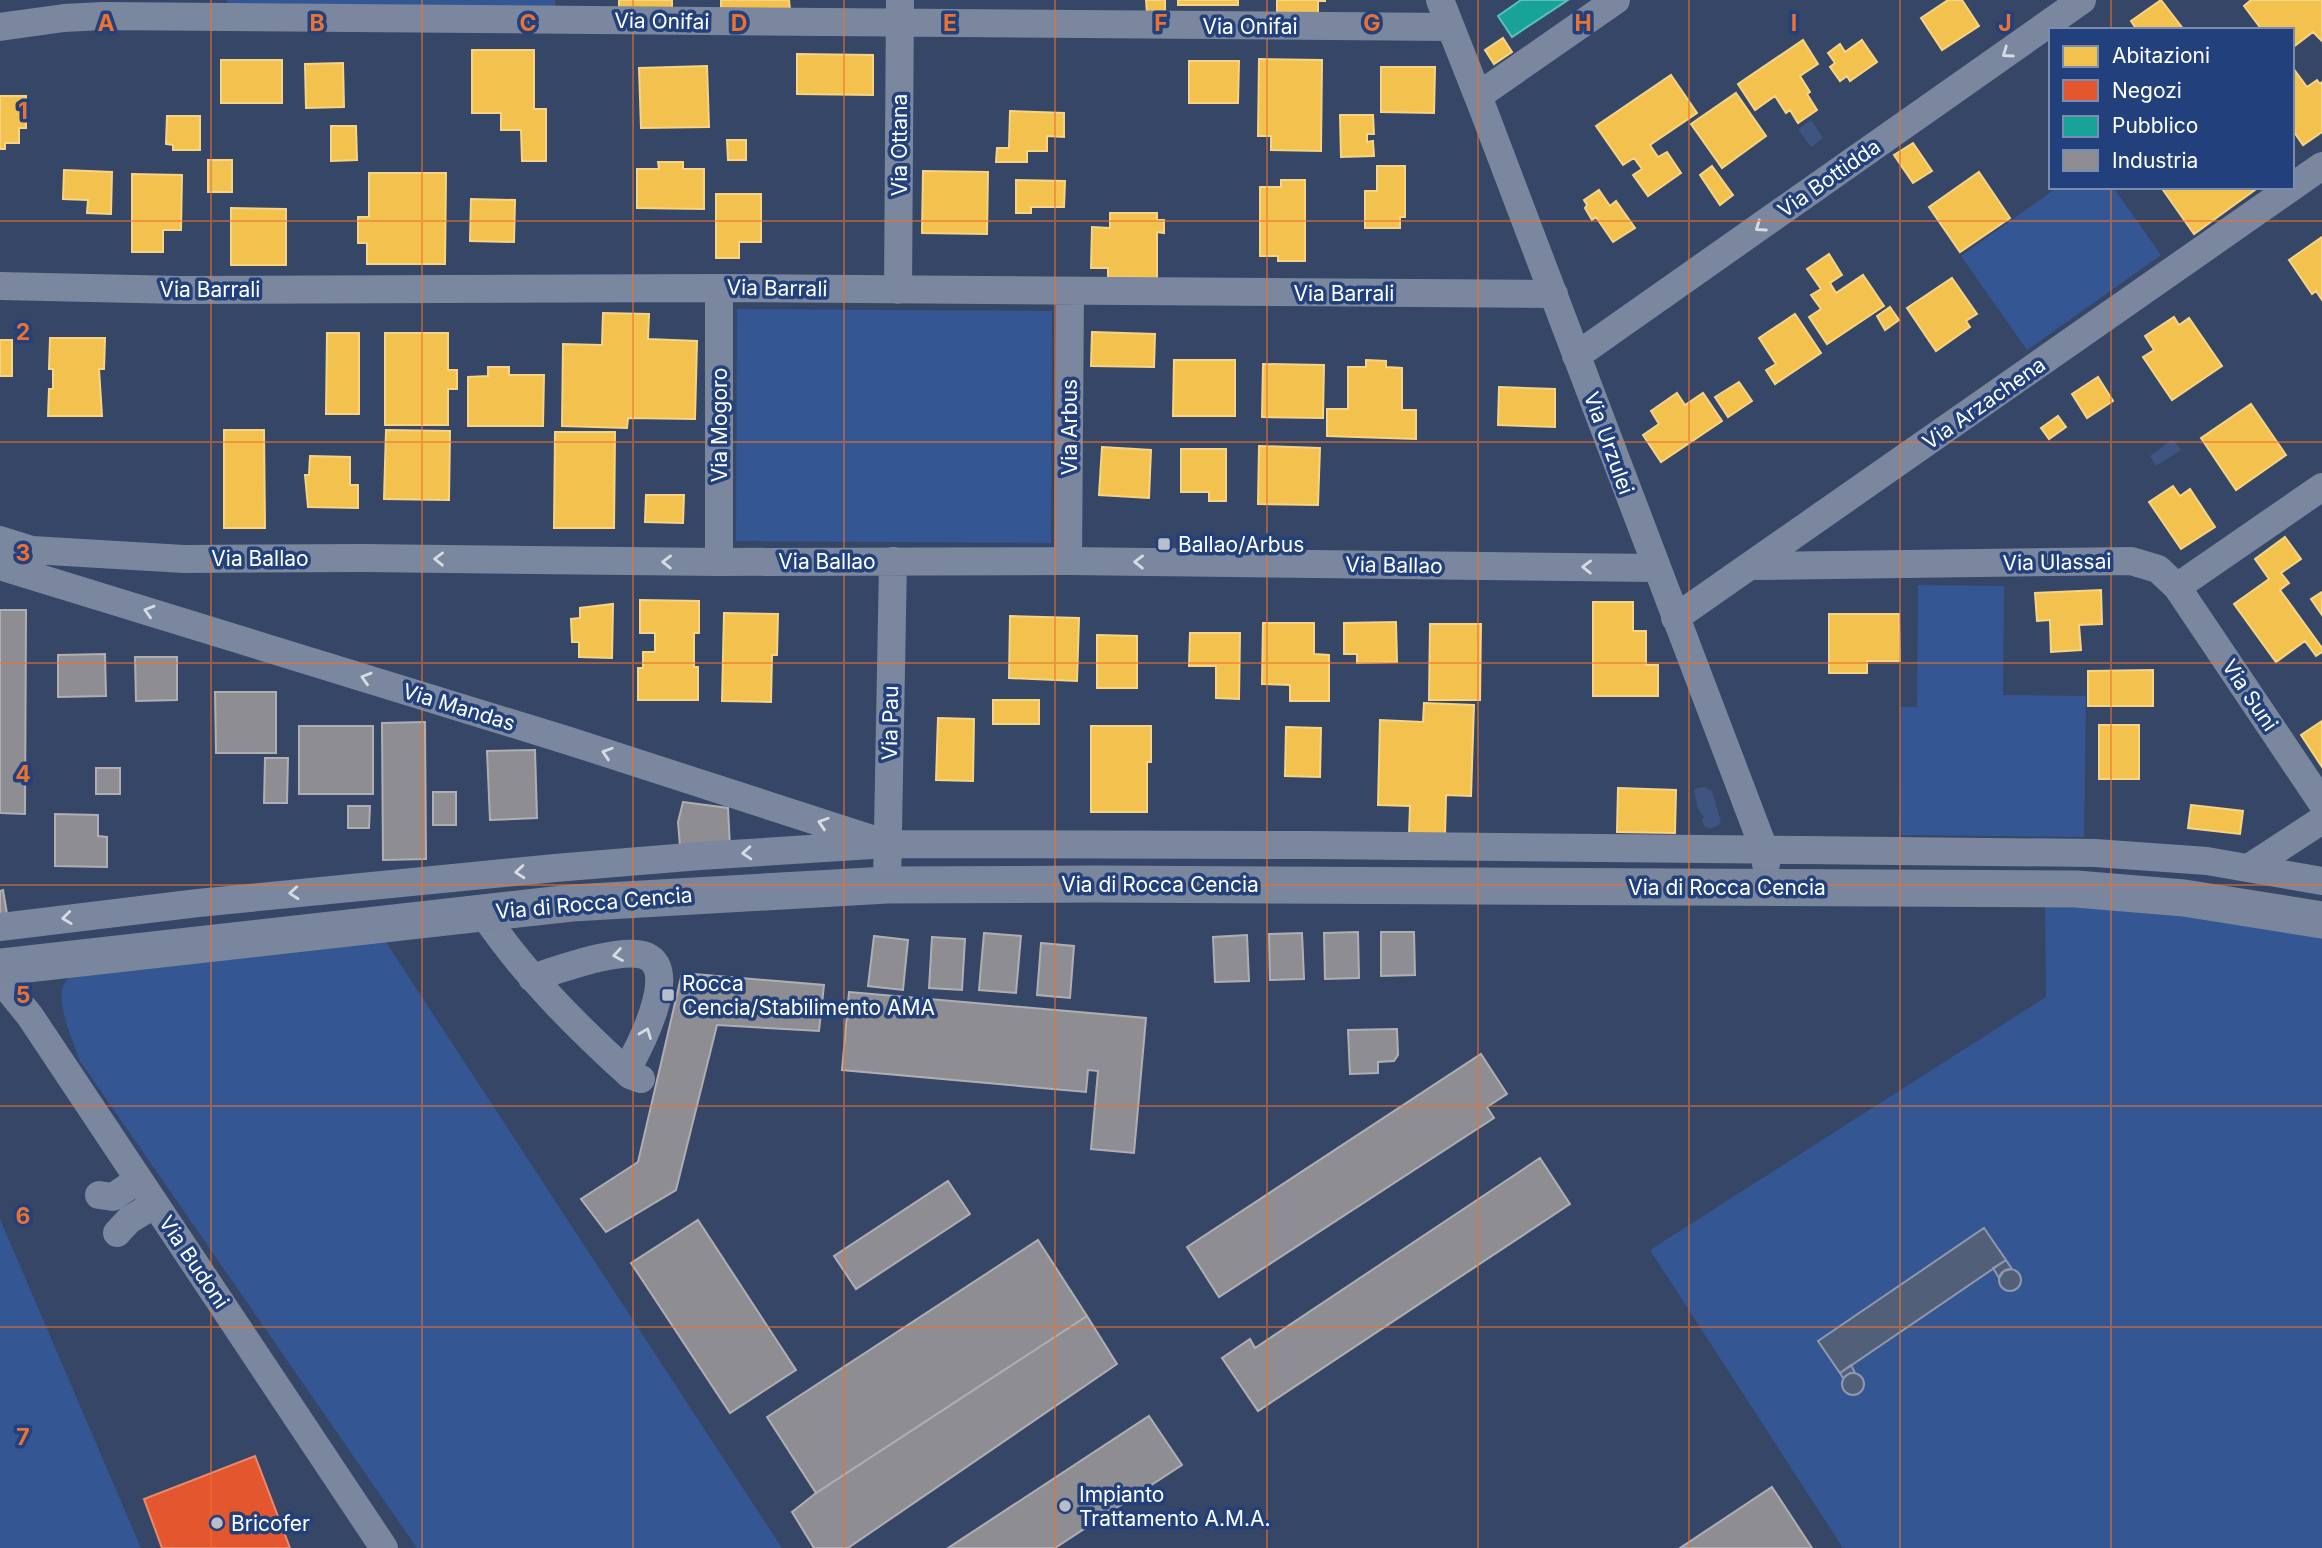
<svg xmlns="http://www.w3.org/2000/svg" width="2322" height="1548" viewBox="0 0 2322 1548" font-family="Inter,sans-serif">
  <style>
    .green { fill: #345693 }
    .water { fill: #3d5580 }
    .homes { fill: #f2c14e; stroke: #f6d483; stroke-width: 2 }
    .shops { fill: #e4572e; stroke: #ec896d; stroke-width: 2 }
    .public { fill: #17a398; stroke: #5dbfb7; stroke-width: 2 }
    .industry { fill: #8d8d92; stroke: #afafb3; stroke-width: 2 }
    .building { fill: #525f79; stroke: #8e98ad; stroke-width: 2 }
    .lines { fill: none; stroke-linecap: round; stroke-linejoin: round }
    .minor { stroke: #7a879e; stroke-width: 28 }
    .major { stroke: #7a869d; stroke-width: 37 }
    .oneway { stroke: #d7dbe2 }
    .grid { fill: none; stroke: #eb7230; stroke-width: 2; stroke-opacity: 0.55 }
    .poi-dot { fill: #b9beca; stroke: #21407c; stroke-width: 2.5 }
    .labels { text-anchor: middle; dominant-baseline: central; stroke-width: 7; stroke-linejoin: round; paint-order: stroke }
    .street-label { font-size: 21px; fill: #fff; stroke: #21407c }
    .poi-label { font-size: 21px; fill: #fff; stroke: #21407c; text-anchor: start }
    .grid-label { font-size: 23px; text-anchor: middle; font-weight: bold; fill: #eb7230; stroke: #21407c; stroke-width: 7; stroke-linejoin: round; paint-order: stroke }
  </style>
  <rect width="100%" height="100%" fill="#364667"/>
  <!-- green -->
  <path class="green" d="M227,0H555V8L228,7Z
    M2058,187H2113L2161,255L2027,350L1961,256Z
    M737,309L1052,311L1051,543L736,541Z
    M1918,585L2004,586L2003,695L2086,696L2084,837L1900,835L1901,707H1917Z
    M2045,906L2207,915L2322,937V1548H1843L1650,1250L2046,997Z
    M382,936L782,1548H417L80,1061C73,1041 59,1011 62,990C63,982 70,977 76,973Z
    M0,1219L141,1548H0Z"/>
  <!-- water -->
  <path class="water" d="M1811,120L1823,138L1811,147L1798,129Z
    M2173,439L2181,450L2156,466L2150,456Z
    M1704,787L1712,791L1721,822C1716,828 1712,829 1705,827L1702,821L1704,817L1698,809L1694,791L1696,788Z"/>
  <!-- homes -->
  <path class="homes" d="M619,0H672V11L619,12Z
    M721,0H789L790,10H721Z
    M1146,0H1165V14H1147Z
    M1178,0H1238V5H1178Z
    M1277,0H1325V1H1318V13L1277,12Z
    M1948,0H1962L1979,26L1942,50L1921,18Z
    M2161,0L2184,30H2137L2131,21Z
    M2251,0H2322V41L2313,32L2292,48V30H2262L2244,6Z
    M1503,38L1512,52L1494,64L1485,50Z
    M1803,40L1818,64L1800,76L1810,92L1807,94L1817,110L1798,123L1790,110L1786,113L1775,96L1755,110L1738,84Z
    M1862,40L1877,62L1850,81L1847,76L1840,81L1830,67L1835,63L1828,53L1840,44L1845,52Z
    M472,50H534V109H546V161H522L521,130H501V113H472Z
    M797,54L873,55V95L797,94Z
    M1259,59L1322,60L1321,151L1271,150V136H1258Z
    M221,60H282V103H221Z
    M1189,61H1239L1238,103H1189Z
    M343,63L344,107L306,108L305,64Z
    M707,66L709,127L641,128L639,68Z
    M1381,67H1435L1434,113L1381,112Z
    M2293,68L2307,87L2317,80L2320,84L2322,82V132L2303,145L2292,129Z
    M1671,75L1697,113L1650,145L1658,157L1667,152L1681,173L1648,196L1633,175L1642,169L1634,158L1623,165L1596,126Z
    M1736,93L1766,136L1722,168L1691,124Z
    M0,96H26V128H19V143H5V149H0Z
    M1010,111L1064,113V137L1047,136V151H1027V162H996L997,148H1009Z
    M1340,115H1373L1374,134H1367V142L1373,141L1374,156L1341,157Z
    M167,116H200V150H173V145L166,144Z
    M331,126H356L357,160L331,161Z
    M727,140H746V160H728Z
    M1913,143L1932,171L1913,183L1894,155Z
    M208,160H232V192H208Z
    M658,162H683V169H704V209L637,208V169H659Z
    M1377,166H1405V217H1400V228H1365V191H1377Z
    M1712,166L1733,195L1720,205L1700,175Z
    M64,170L112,172L111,214L87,213L88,200L63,199Z
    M923,171L988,172L987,234L922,233Z
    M1979,172L2010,218L1960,252L1929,207Z
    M369,173H446L445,264H367V243H358V217H369Z
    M132,174L182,175L181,230H163V252H132Z
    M1016,180L1065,181L1064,207H1031V213H1016Z
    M1281,180H1305V261H1278V256H1260V187H1281Z
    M2161,187H2259L2194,234Z
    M1599,190L1610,206L1616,201L1635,228L1613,242L1596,217L1592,220L1585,208L1587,205L1584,200Z
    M716,194H761V242H739V258H716Z
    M471,199L515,200L514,242L470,241Z
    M231,208L286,209V265H231Z
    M1110,213H1157V220H1164V233L1157,232V278L1108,277V268H1091L1092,227L1110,228Z
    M2322,237V300L2316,291L2312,294L2289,260Z
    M1829,254L1842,275L1830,283L1836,293L1863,275L1884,306L1827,344L1809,317L1821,309L1811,295L1821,289L1807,269Z
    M1952,278L1977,314L1966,321L1970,327L1936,351L1907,308Z
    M1890,307L1899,320L1885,330L1877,316Z
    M603,313L649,314L648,339L697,341L695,419L628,418L627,428L562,426L563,344L602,345Z
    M1795,314L1821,353L1775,384L1766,370L1776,364L1759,338Z
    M2174,317L2179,325L2189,318L2222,366L2172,400L2143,357L2154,350L2145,336Z
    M1092,332L1155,334L1154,367L1091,366Z
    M327,333H359V414H326Z
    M385,333H448V370H457V389H448V425H385Z
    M50,338H105L104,369H99L102,416H48L49,389H53V369H49Z
    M0,340H12V376H0Z
    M1174,360H1235V416H1173Z
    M1366,360L1386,361V367L1402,368V410H1416V439L1327,436V409H1348V367H1366Z
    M1263,364L1324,365L1323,418L1262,417Z
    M488,367H509V375H544L543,426H468V377L488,376Z
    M2098,377L2113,401L2087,418L2072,394Z
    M1739,382L1752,401L1728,417L1715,397Z
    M1499,387L1555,389V427L1498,425Z
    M1677,393L1685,405L1703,393L1722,421L1661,462L1643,435L1659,424L1651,411Z
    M2251,404L2286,455L2236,490L2201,438Z
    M2058,416L2066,427L2049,439L2041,428Z
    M224,430H264L265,528H224Z
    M386,430L450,431L449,500L384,499Z
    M555,432H615L614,528H554Z
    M1259,446L1320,448L1318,505L1258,504Z
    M1102,447L1151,450L1149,498L1099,495Z
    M1181,449H1226V501H1209V492H1181Z
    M310,456L350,457V485H358V508L308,507L305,475H309Z
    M2173,486L2180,496L2190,489L2215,527L2181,549L2149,502Z
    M646,495H684L683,523L645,522Z
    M2285,537L2301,559L2281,573L2289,583L2280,590L2322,648V652L2316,656L2305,641L2276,662L2234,604L2269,579L2255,559Z
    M2101,590L2102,624L2079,625L2081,650L2051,652L2050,620L2037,621L2035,593Z
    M2322,592V615L2311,599Z
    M640,600L699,601V633H694V667H698V700H638V668H643V652H655V633H640Z
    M1593,602H1633V631H1646V665H1658V696H1593Z
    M613,604L612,658L579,657V642H572L571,619L580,618V608Z
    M724,613L778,614L777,655H772L771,702L722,701Z
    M1829,614H1899L1900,661H1867V673H1829Z
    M1010,616L1079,618L1077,681L1009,678Z
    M1396,622L1397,662L1357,663V654H1344V623Z
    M1263,623H1314V654L1329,655V701H1290V685L1262,684Z
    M1430,624H1481L1480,700H1429Z
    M1190,633H1240L1239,699L1216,698V666H1189Z
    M1097,635L1137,636V688H1097Z
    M2153,670V706H2088V671Z
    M993,700H1039V724H993Z
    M1424,703L1474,705L1471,796L1446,795L1445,836L1409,835L1410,806L1378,805L1380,720L1423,722Z
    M938,718L974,719L973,781L936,780Z
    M2322,721V767L2301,735Z
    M2099,725H2139V779H2099Z
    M1091,726H1151V762H1147V812H1091Z
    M1286,727L1321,728L1320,777L1285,776Z
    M1618,788L1676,790L1675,833L1617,832Z
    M2191,805L2243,811L2240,834L2188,828Z"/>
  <!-- shops -->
  <path class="shops" d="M255,1456L290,1548H162L144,1499Z"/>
  <!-- public -->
  <path class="public" d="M1521,0H1568L1512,37L1498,16Z"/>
  <!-- industry -->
  <path class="industry" d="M0,610H26L25,814L0,813Z
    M105,654L106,696L58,697V655Z
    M135,657H177V700L136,701Z
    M215,692H276V753H216Z
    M425,722L426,859L383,860L382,723Z
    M299,726H373V794H299Z
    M535,750L537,818L490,820L487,751Z
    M265,758H288L287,803H264Z
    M96,768H120V794H96Z
    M433,792H456V825H433Z
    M683,802L728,808L730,847L680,846L678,822Z
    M348,806H370L369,828H348Z
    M55,814L98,815V836L107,837V867L55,866Z
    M3,890L7,914L0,915V891Z
    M1358,932L1359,978L1325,979L1324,933Z
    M1381,932H1414L1415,975L1381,976Z
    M984,933L1021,936L1016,993L979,990Z
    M1302,933L1304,979L1270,980L1269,934Z
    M1247,935L1249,981L1215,982L1213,937Z
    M874,936L908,940L903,990L868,986Z
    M932,937L965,939L962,990L929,988Z
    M1041,943L1074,946L1070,998L1037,995Z
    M682,973L824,985L819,1031L717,1025L676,1190L606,1232L581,1199L638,1162Z
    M849,992L1146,1018L1134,1153L1091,1149L1098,1071L1088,1070L1086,1092L842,1070Z
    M1397,1029L1398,1055L1394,1061L1378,1062V1073L1350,1074L1348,1030Z
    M1481,1054L1507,1094L1487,1107L1494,1118L1219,1297L1187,1247Z
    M1540,1158L1570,1204L1258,1411L1222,1358L1250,1339L1255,1348Z
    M948,1181L970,1214L856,1289L834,1256Z
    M698,1220L796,1370L730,1413L631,1263Z
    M1038,1240L1087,1316L816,1493L767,1417Z
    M1087,1316L1117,1364L848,1548H814L792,1512L816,1493Z
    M1149,1416L1182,1465L1055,1548H948Z
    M1772,1487L1812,1548H1680Z"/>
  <!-- building -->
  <path class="building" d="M1984,1228L2006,1260L1840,1373L1818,1341Z
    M2006,1260L2012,1269L2004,1271L1999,1278L1993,1268Z
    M1999 1280a11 11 0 1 1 22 0a11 11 0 1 1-22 0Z
    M1851,1365L1855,1373H1850L1843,1378L1840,1373Z
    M1842 1384a11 11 0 1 1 22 0a11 11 0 1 1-22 0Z"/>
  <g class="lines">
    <!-- minor -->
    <path class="minor" d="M1440,0L1483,109L1764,849L1766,864
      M0,27L64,18L103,16L1450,27
      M1478,96L1616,0
      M2292,187L2322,166
      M0,286L181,290L719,288L1554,294
      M719,288V562
      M898,290L900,0
      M1576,356L2082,0
      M0,540L32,550L184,559L363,558L719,562L1068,561L1655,568
      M1068,561L1070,292
      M0,566L566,740L872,839
      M1752,566L2131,561L2158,569L2177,587L2322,487
      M2177,587L2322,803
      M1675,618L2292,187
      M2250,867L2322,820
      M887,885L893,561
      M482,912C524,974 575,1025 630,1075L641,1079
      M0,927L198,903L555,868L700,856L888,844L1312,845L2095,853L2207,861L2322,881
      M532,978C558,970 617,948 643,955C683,966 638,1050 626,1071
      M0,979L30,1016L384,1548
      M99,1195L113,1197L138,1180
      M117,1233L129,1220L155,1204"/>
    <!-- major -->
    <path class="major" d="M0,967L572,903L887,885L1097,884L2076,889L2184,898L2322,920"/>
  </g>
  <!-- one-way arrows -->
  <defs><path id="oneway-chevron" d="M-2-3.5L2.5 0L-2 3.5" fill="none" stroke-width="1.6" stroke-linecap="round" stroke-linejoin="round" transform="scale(1.75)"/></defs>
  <g class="oneway">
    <use href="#oneway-chevron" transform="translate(2007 53) rotate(145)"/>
    <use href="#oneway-chevron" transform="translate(1760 227) rotate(145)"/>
    <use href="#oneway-chevron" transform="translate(439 559) rotate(-179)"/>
    <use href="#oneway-chevron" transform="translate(667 562) rotate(-179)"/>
    <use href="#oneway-chevron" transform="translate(1139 562) rotate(-179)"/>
    <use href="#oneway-chevron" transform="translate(1587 567) rotate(-179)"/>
    <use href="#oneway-chevron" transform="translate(149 611) rotate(-163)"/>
    <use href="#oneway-chevron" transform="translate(366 678) rotate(-163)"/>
    <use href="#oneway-chevron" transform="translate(607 753) rotate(-162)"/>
    <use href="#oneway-chevron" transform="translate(823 823) rotate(-162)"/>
    <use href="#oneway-chevron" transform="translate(747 853) rotate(176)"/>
    <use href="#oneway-chevron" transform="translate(520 872) rotate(175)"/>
    <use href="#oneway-chevron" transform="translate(294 893) rotate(175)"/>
    <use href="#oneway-chevron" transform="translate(67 918) rotate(173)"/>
    <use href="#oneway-chevron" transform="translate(618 955) rotate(171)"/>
    <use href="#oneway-chevron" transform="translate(646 1033) rotate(-69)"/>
  </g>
  <!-- grid -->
  <path class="grid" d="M211,0V1548M422,0V1548M633,0V1548M844,0V1548M1055,0V1548M1267,0V1548M1478,0V1548M1689,0V1548M1900,0V1548M2111,0V30M2111,187V1548M0,221H2322M0,442H2322M0,663H2322M0,885H2322M0,1106H2322M0,1327H2322"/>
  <!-- markers -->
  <g class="poi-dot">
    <rect x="1157" y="537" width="14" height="14" rx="3.5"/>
    <rect x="661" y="988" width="14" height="14" rx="3.5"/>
    <circle cx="1065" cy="1506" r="7"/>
    <circle cx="217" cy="1523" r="7"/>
  </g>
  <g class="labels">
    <!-- street labels -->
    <g class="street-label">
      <text transform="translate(662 21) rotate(1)">Via Onifai</text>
      <text x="1250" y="26">Via Onifai</text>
      <text transform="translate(899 145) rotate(-90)">Via Ottana</text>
      <text transform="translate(1829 178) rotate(-35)">Via Bottidda</text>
      <text transform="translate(777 288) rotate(1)">Via Barrali</text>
      <text x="210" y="289">Via Barrali</text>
      <text x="1344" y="293">Via Barrali</text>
      <text transform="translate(1984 403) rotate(-35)">Via Arzachena</text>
      <text transform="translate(719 425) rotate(-90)">Via Mogoro</text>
      <text transform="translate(1069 427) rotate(-90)">Via Arbus</text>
      <text transform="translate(1609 443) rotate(70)">Via Urzulei</text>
      <text x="260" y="558">Via Ballao</text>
      <text x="827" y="561">Via Ballao</text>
      <text transform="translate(2057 562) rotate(-1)">Via Ulassai</text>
      <text transform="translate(1394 565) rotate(1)">Via Ballao</text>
      <text transform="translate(2250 695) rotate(56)">Via Suni</text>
      <text transform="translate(459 707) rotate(17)">Via Mandas</text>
      <text transform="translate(890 723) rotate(-89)">Via Pau</text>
      <text x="1160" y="884">Via di Rocca Cencia</text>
      <text x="1727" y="887">Via di Rocca Cencia</text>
      <text transform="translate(594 903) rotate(-5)">Via di Rocca Cencia</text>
      <text transform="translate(194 1262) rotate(56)">Via Budoni</text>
    </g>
    <!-- poi labels -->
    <g class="poi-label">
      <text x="1178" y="544">Ballao/Arbus</text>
      <text x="682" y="983">Rocca<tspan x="682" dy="24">Cencia/Stabilimento AMA</tspan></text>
      <text x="1079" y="1494">Impianto<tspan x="1079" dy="24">Trattamento A.M.A.</tspan></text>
      <text x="231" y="1523">Bricofer</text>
    </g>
  </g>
  <g class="grid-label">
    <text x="106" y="31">A</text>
    <text x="317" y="31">B</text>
    <text x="528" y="31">C</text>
    <text x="739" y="31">D</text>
    <text x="950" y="31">E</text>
    <text x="1161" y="31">F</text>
    <text x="1372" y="31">G</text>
    <text x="1583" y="31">H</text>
    <text x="1794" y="31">I</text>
    <text x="2005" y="31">J</text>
    <text x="23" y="119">1</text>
    <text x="23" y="340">2</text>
    <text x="23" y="561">3</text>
    <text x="23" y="782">4</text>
    <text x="23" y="1003">5</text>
    <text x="23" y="1224">6</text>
    <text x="23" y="1445">7</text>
  </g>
  <!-- legend -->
  <rect x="2049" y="28" width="245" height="161" fill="#21407c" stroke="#7a8cb0" stroke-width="2"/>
  <rect x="2063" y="46" width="35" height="21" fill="#f2c14e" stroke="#7a8cb0" stroke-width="2"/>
  <text x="2112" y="63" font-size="21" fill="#ffffff">Abitazioni</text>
  <rect x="2063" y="80" width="35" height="21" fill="#e4572e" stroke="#7a8cb0" stroke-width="2"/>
  <text x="2112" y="98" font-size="21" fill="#ffffff">Negozi</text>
  <rect x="2063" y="116" width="35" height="21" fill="#17a398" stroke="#7a8cb0" stroke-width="2"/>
  <text x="2112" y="133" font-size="21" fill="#ffffff">Pubblico</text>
  <rect x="2063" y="150" width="35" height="21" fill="#8d8d92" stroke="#7a8cb0" stroke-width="2"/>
  <text x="2112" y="168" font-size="21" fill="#ffffff">Industria</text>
</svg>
